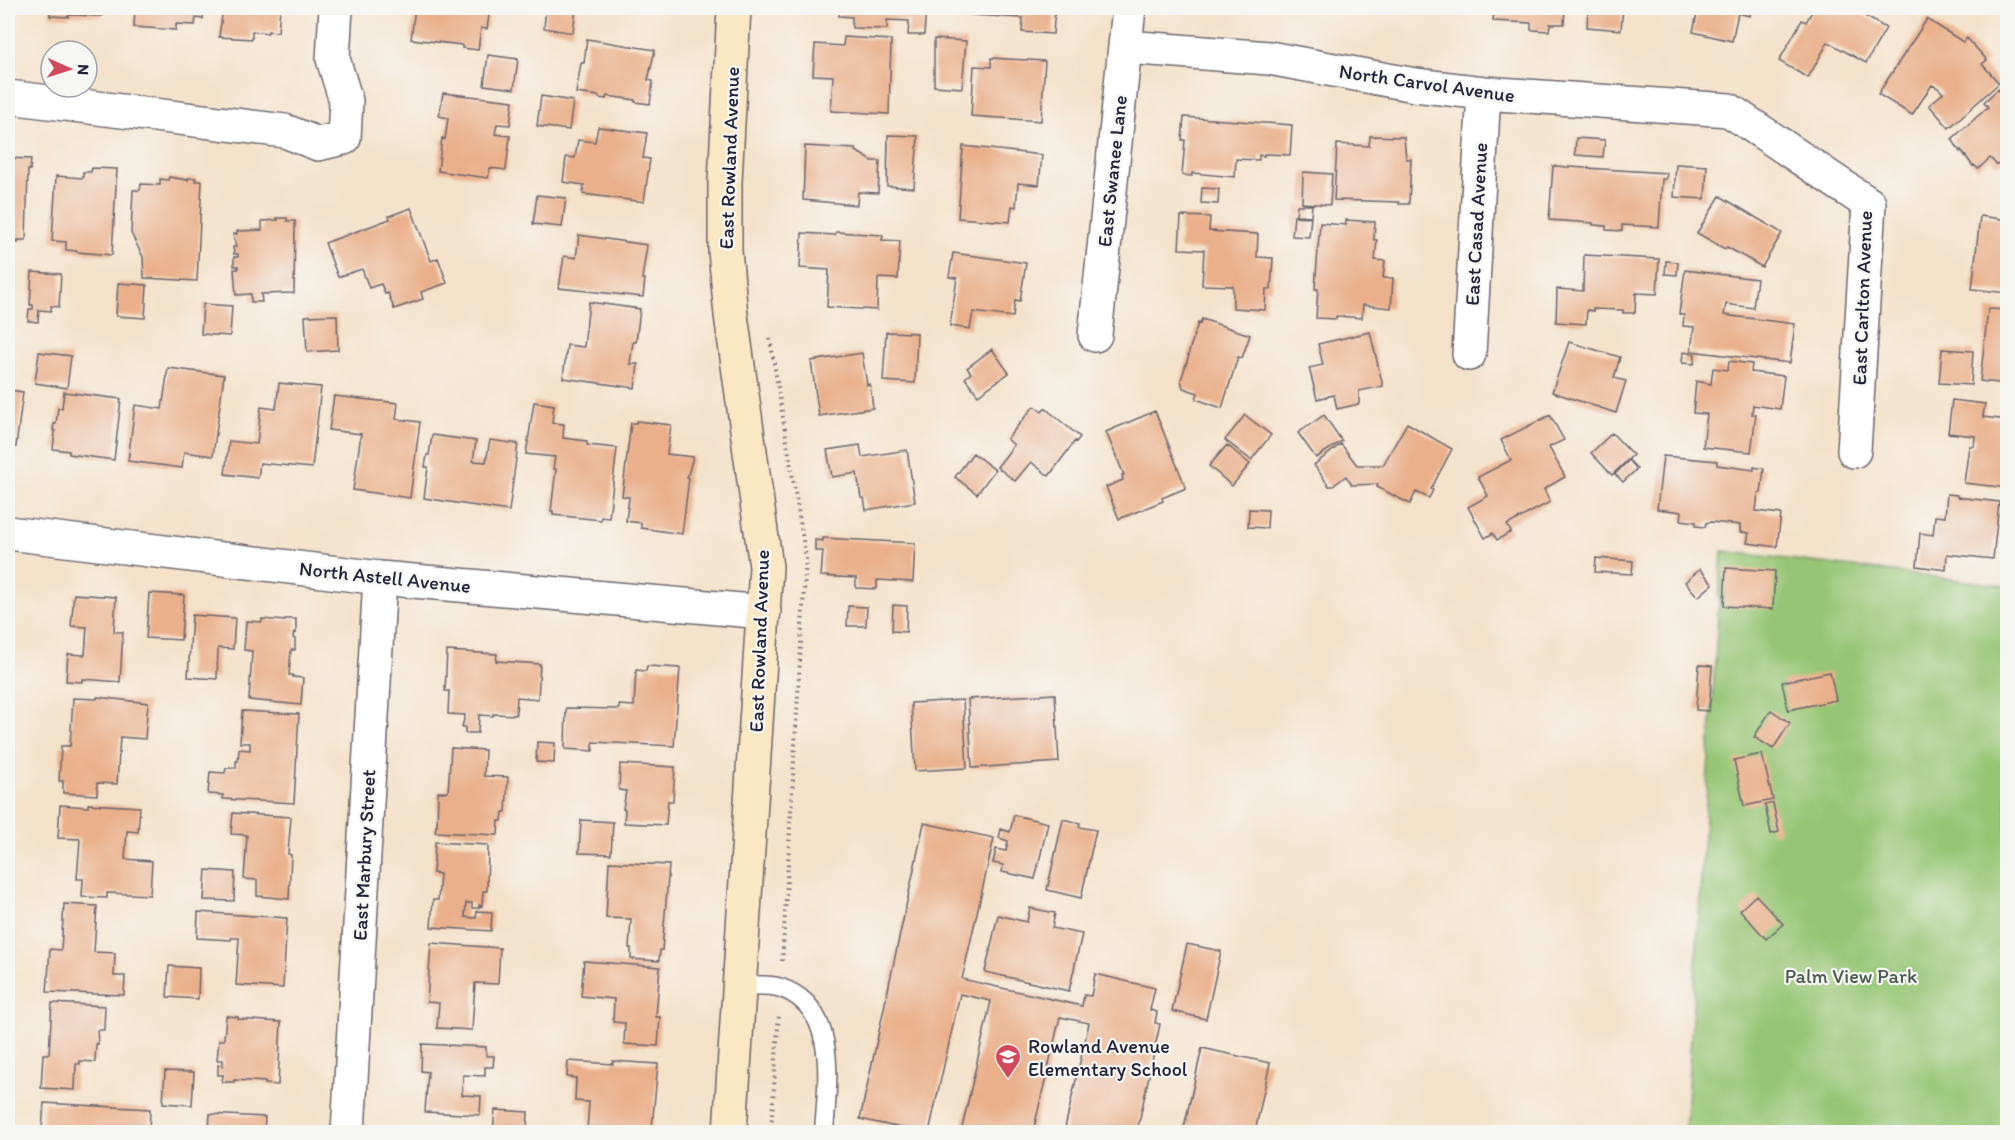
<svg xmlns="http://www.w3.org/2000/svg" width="2015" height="1140" viewBox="0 0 2015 1140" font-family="Itim,sans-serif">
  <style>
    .green { fill: #96c675; stroke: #5c7458; stroke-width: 1.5 }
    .building { fill: #eab08b }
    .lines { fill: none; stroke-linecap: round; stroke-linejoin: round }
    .lane-casing { stroke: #6c656d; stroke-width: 21 }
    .street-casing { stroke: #6c656d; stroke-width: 36 }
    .secondary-casing { stroke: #6c656d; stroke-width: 36 }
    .path { stroke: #6c656d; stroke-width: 4; stroke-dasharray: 1.5 4.5; stroke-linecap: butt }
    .lane { stroke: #fff; stroke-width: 18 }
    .street { stroke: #fff; stroke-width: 33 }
    .secondary { stroke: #fae7c3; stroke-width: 33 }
    .labels { text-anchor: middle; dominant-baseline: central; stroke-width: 4.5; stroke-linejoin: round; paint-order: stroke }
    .street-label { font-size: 20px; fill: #22223b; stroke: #f6f6f2 }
    .park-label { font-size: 20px; fill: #4b5b4f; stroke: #f6f6f2 }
    .poi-label { font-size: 20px; fill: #22223b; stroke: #f6f6f2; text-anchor: start }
  </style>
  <rect width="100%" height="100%" fill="#f6f6f2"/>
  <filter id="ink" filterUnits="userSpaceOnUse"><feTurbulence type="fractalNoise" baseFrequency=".0167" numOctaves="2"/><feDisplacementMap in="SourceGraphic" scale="12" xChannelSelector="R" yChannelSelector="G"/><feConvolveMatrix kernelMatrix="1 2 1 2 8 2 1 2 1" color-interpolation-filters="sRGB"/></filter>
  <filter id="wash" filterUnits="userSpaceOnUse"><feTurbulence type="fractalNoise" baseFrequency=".008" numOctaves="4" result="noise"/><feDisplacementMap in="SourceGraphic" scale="24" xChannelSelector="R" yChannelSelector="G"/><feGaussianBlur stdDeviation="1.35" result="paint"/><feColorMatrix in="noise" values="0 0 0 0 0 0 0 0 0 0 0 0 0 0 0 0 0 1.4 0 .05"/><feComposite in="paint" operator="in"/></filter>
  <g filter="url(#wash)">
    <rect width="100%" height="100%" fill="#f4e2ca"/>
    <!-- green -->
    <path class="green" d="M1722,551L2007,586V1132H1685Z"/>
    <g id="blocks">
      <!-- building -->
      <path class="building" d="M50,8H103L102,16L69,15V17L50,16Z
        M135,8H204L203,19L196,18L195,25L176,24V30L134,27Z
        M223,8H280L278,32L268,31V33L252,31V39L219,37Z
        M415,8H490L487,29L481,28L478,50L462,48V45L411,39Z
        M546,8H576L573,33L544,28Z
        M839,8H926L924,35H908L909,21L887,20V29L852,28V17L839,16Z
        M972,8H1055L1053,34L1022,32L1023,18L971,15Z
        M1494,8H1565L1564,24H1550L1549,31L1531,30V23L1493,21Z
        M1588,8H1623L1621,30L1587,27Z
        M1698,8H1752L1750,16L1738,13L1732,41L1693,32Z
        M1814,8H1851L1886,28L1866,63L1828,42L1808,78L1779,61L1802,20L1806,22Z
        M1927,19L1963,42L1967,38L1987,60L1982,64L1999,83L1949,128L1929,105L1943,93L1938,88L1932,85L1912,115L1878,94Z
        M844,37L891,40L889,114L831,111L833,76L813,75L815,44L843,46Z
        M587,39L655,50L648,80L653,81L650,104L635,102V100L607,96L606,99L599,98V96L576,93L581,63H584Z
        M934,39L966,41L962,88L934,86Z
        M488,55L518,59L514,89L484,85Z
        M991,58L1045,61L1041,121L971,116L974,66L991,67Z
        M2008,87V160L1997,165L1990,158L1978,169L1974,165L1973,166L1961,150L1960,152L1952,139L1988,107L1984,102L1998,89L2001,93Z
        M443,93L513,101L510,125L497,124L495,134L510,136L506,170L490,168L488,178L438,171L442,138L445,139L448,118L439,116Z
        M541,96L573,101L569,130L537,126Z
        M1184,117L1292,125L1290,155L1264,154V156L1259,155V160L1236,159L1235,177L1192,173V176L1182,175L1185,140H1182Z
        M598,127L647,133L643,158L650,159L644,202L583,194L584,185L563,182L566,157L575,158L578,140L595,142Z
        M888,135L918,136L914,188L887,186Z
        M1370,136L1404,137L1406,159H1411L1409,204H1399V202L1334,200L1337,144L1369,146Z
        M1576,138L1605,140L1603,157L1575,155Z
        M805,146L856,149V151L872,161H880L878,193L858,192L857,205L803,200Z
        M963,146L1042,155L1039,185L1018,183L1016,207L1012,206L1010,222L958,218Z
        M8,158L31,159L30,170H28L26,240H18V243L8,242Z
        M1676,164L1707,166L1705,199L1674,197Z
        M1553,166L1667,173L1666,179H1662L1659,227L1622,225V231L1606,230V226L1593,225V223L1549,220Z
        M92,168L117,169L112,255L77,252V251L66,250V242L52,241L56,176L83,178V172H91Z
        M1303,172L1332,174L1330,205L1302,203Z
        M169,177L188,180V178H196L195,181H202L197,281L144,278L143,257L131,233L133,190H140L141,184L160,185V179L168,180Z
        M1202,188L1219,189L1218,204L1201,203Z
        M537,195L566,198L562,227L533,224Z
        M1720,196L1782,233L1762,267L1727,247L1725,249L1697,233Z
        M1297,205H1312L1311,216L1296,215Z
        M411,208L431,261L438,258L447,283L421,292L423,299L394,309L388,293L385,294L381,284L369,288L362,269L338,277L325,243L390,219L389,216Z
        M1181,216L1210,217L1209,231L1258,234L1257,257L1273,258L1271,289H1266L1265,310L1233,308V286L1202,285L1204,250L1179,249Z
        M1294,216L1311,217L1309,237L1292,236Z
        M1980,216L2008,220V293L1972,289Z
        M277,218H287V221H295L294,293L261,294L262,302H251V294L236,295L234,269H238V266H234V257H238V254H234L233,247H236L233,234H237V231L262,230V221L278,220Z
        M1346,220L1375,222L1374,240H1377L1375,260L1385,261L1383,278H1393L1391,308L1363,305L1362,318L1336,316V319L1316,318L1318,289H1315L1320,223L1346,225Z
        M836,232L883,235L882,240L900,241L898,279L878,278L877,310L827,307L829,270L800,268L802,233L835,235Z
        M579,235L647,245L642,279H645L643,297L559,288L564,256L576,258Z
        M953,253L1026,263L1020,301L1015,300L1013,317L973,312L970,329L950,326L957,278L949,277Z
        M1584,255L1659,259L1657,294L1636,293L1635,313H1623V310L1593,309V311L1587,310L1586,324L1556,322L1557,289L1583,291Z
        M1666,261L1678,262L1677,275L1665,274Z
        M1685,270L1757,279L1753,308L1726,304L1724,315L1795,324L1790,363L1691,351L1694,327L1683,326L1684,315L1679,314Z
        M32,272L61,274L59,307L51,306V311L39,310L38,322L28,321L29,309H33V305H30Z
        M118,283L147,285L145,318L116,316Z
        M589,302L640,309L636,342H633L630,364H638L635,388L563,378L567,345L584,347Z
        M203,304L232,306L230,336L201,334Z
        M1988,309L2008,310V384L1980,381Z
        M337,315L338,350L307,352L305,316Z
        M1202,319L1250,335L1242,358L1238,357L1222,408L1196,399L1198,393L1183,388L1181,380L1189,355H1188L1198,323L1200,324Z
        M886,332L917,333L915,383L883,381Z
        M1370,332L1383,386L1359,391V404L1337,409L1334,395L1317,399L1309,368L1323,365L1318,344Z
        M1569,342L1620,357L1614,378L1626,381L1616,413L1552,392Z
        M992,349L1009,373L978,395L965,378L971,373L967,368Z
        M1942,349L1973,351L1971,385L1939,383Z
        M39,352L71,356L67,388L35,383Z
        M1683,352L1695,354L1694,364L1682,363Z
        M862,353L867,385L870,384L873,408L819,416L811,361Z
        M1729,361L1752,364L1751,372L1784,376L1780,409L1753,405L1752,414H1756L1751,452L1703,447L1707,414L1693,413L1696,381L1711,384L1713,368L1728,370Z
        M168,368L224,375L213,456L184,452L182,468L128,461L135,405L162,409Z
        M279,383L321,387L312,468L260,463L258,478L225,474L229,441L257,444L261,407L276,409Z
        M8,390L23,392L16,447L8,446Z
        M64,392L121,399L114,460L69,454V451L53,449L55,431L53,430L54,424H56L58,408H62Z
        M334,396L398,403L396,419L420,422L410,498L353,490L361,434L329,430Z
        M1952,400L1985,404L1983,417L2008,420V488L1964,483L1969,446H1974L1975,436L1948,433Z
        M534,402L554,405L552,423L564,424L563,438L587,441V445L617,448L609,518L601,517V520L553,515V511H551L556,469H553L555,457L526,454Z
        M1034,406L1042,412L1045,408L1080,437L1076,442L1075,441L1049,476L1031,462L1015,481L997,467L1014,445L1007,439Z
        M1155,411L1186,488L1162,498L1163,501L1119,519L1106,487L1123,480L1122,475H1124L1106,432Z
        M1245,415L1271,435L1251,460L1225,440Z
        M1324,415L1342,441L1316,458L1298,433Z
        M1550,415L1564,440L1549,447L1565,477L1544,489L1550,502L1507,525L1511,532L1497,540L1493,533L1485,538L1468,507L1488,496L1478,477L1511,460L1501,440Z
        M637,421L671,425L667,454L693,457L687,478H689L682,534L641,528V523L626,521L629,497L622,496L631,423H636Z
        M1407,423L1452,449L1431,489L1433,490L1429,498L1416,492L1410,504L1377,487L1378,484L1352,485L1346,476L1333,486H1329L1314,465L1341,444L1357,465H1383Z
        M1612,433L1633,455L1612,475L1591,453Z
        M432,435L476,441L473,461L486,462L490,440L518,444L509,511L424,498L428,467H425L427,455H429Z
        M860,445L862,457L907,450L915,502L866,510L864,498H861L857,473L832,477L827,450Z
        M1227,445L1250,464L1232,486L1209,466Z
        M973,453L995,470L977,494L955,477Z
        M1663,456L1717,461V465L1754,470V467L1764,469L1761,493H1758L1756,511L1781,514L1777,547L1747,543L1749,533L1740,532V525L1711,522L1706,523L1705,527L1696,526V522L1681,520L1682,512L1657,509Z
        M1629,460L1637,469L1623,482L1615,474Z
        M1947,494L1957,495V497L1999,502L1993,559L1947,554L1946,570L1917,566L1920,533L1933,535L1935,516L1945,517Z
        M1249,509L1268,510L1267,528L1248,527Z
        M823,538L915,543L913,582L877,580V589L856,588V578L821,576L823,551H815V540L823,541Z
        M1596,558L1633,561L1632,574L1595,572Z
        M1726,568L1775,571L1773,609L1724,606Z
        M1700,569L1713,584L1698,597L1685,582Z
        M149,593L184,595L181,640L146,638Z
        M74,594L116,597L114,632H123L120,682L82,679V682L66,681L68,654L85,655L87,627L71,626Z
        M893,605L907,606L906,632L892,631Z
        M848,606L867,607L866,626H847Z
        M192,615L235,618L233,649L218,648L217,679L188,677Z
        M262,619L285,621V619H296V633L294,632L293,638L295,639V650H291L289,675H293V677L303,678L301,705L249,700L252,651L244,650L246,621L262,622Z
        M447,651L497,654L496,661L540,664L538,699L517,697L516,715L493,714V716L479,715L478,733H465V727H462L465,715L448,714L449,691H445Z
        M1699,665L1712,666L1709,711L1696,710Z
        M647,666L680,668L674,746L593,742V751L565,749L566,708L619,709V705L634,706L636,670L646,671Z
        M1830,672L1836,700L1788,710L1782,682Z
        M1055,694L1059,762L972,768L968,699Z
        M97,697L148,703L145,739L120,737L117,784L97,783V795L63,793V781H59L61,746H70L73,698L97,699Z
        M963,700L967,768L915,771L911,703Z
        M1771,710L1790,723L1773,749L1754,737Z
        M242,711L299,714L294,803L223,799V795L208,794L210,772L225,773L226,768H236V761H238L239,749L250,750V743H240Z
        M537,742L555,743L554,763L536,762Z
        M451,748L485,750L484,776L508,777L506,812H503L502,821H499L498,835L435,832L436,826H437L438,792H448Z
        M1762,754L1773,800L1744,806L1734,760Z
        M620,764L675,767L673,801H668L666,825L624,823L625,810L623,809L626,791L619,790Z
        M1773,803L1779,832L1771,834L1765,805Z
        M88,804L140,807L138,832L127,831L125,859L152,861L150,895L107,893V898L82,897L83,879H77L80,839L58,838L60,805L88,807Z
        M233,813L291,817L288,854L291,855L289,899L257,896V880L244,879L247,835L231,834Z
        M1014,815L1048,823L1035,879L1002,872L1003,865L993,863L996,849L1006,851L1008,841L999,838L1001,829L1010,832Z
        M1063,819L1080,823L1079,827L1096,830L1081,898L1047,890Z
        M581,820L613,822L611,854L579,853Z
        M924,823L994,838L962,979L1082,1006L1084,995L1091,996L1095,974L1155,988L1150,1010L1157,1012L1155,1023L1160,1024L1137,1132H1064L1089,1023L1060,1017L1033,1132H961L991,1001L960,994L929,1132H919L860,1119Z
        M435,842L488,845L487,891H483L482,906L479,905V908H472V903H466L465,917L476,918L477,911L492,912L491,931L431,927L433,900H438L440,874L433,873Z
        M609,862L669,865L662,950H660L659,961L631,959V948H629L631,919L606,918Z
        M206,870L235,872L234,901L204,900Z
        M1756,895L1783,924L1766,939L1740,910Z
        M64,904L97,906L94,952L115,953L114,976H125L124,995L47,992L50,949L61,950Z
        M1030,908L1055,913L1052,928L1082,934L1069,991L985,972L998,915L1027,922Z
        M198,912L287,918L283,988L236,985L239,938H231V940L197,938Z
        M431,943L500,948L498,984L475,983L472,1030L437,1028L439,1003L427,1002Z
        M1187,944L1221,951L1206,1019L1172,1011Z
        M584,961L660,967L656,1017H660L658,1046L624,1044L625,1023L613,1022L614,999L581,996Z
        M169,966L199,968L198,999L167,997Z
        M52,1003L105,1006L104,1030H97L98,1044L96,1043L95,1062L80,1061V1064H76L75,1090L41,1088L43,1054H49Z
        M226,1016L238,1017V1019L281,1022L278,1085L265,1084V1082L234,1080V1082H222L223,1075H218V1065L223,1066V1060H217L219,1040H224Z
        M422,1044L486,1047V1056H494L493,1067H485V1076L463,1075L462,1095L481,1096L480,1115L425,1112L428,1072L421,1071Z
        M1202,1048L1270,1063L1255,1132H1183Z
        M568,1061L613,1064V1061L658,1064L652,1128L645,1127V1132H587L589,1102L575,1101L576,1078L567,1077Z
        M165,1071L194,1072L192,1105L163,1103Z
        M2008,1087V1110L2001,1104L2005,1088Z
        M44,1103L150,1109L149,1132H50V1131L42,1130Z
        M495,1110L528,1112L527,1132H493Z
        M210,1114L265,1117L264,1132H209Z"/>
    </g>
  </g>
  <g filter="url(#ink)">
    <use href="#blocks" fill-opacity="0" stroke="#6c656d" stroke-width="1.5"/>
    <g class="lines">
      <defs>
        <path id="lane" d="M739,985C752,986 769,984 781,988C840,1008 827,1085 824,1132"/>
        <path id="street" d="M1126,47L1269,58L1415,85L1484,93L1729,110L1869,204L1854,451
          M8,97L285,131L318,144L344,138L346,101L333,59L336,8
          M1095,335L1129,8
          M1469,354L1484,93
          M8,533L380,578L764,612
          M348,1132L380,578"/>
        <path id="secondary" d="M730,1132L766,567L731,315L725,251V182L734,8"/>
      </defs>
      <!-- lane casing -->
      <use href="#lane" class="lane-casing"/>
      <!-- street casing -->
      <use href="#street" class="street-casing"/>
      <!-- secondary casing -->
      <use href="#secondary" class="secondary-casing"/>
      <!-- path -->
      <path class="path" d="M770,339L806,558L782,964
        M771,1132L779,1013"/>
      <!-- lane -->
      <use href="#lane" class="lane"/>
      <!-- street -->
      <use href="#street" class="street"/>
      <!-- secondary -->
      <use href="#secondary" class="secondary"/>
    </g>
  </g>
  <!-- icons -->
  <defs>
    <symbol id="school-pin" viewBox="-11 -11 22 30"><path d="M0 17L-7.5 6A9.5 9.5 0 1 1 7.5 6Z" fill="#d1495b" stroke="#f6f6f2"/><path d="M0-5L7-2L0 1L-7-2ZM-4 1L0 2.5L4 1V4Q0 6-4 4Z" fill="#fff"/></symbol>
  </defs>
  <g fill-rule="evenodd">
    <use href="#school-pin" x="993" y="1042" width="30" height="40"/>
  </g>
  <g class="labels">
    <!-- street labels -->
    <g class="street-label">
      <text transform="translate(1427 83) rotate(8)">North Carvol Avenue</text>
      <text transform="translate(729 158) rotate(-88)">East Rowland Avenue</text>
      <text transform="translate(1112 171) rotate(-84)">East Swanee Lane</text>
      <text transform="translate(1476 224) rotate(-87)">East Casad Avenue</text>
      <text transform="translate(1862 298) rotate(-88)">East Carlton Avenue</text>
      <text transform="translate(385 577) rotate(6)">North Astell Avenue</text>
      <text transform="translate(759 641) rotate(-88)">East Rowland Avenue</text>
      <text transform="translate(364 855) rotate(-87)">East Marbury Street</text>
    </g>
    <!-- park labels -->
    <g class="park-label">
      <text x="1851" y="976">Palm View Park</text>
    </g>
    <!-- poi labels -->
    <g class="poi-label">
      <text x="1028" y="1046">Rowland Avenue<tspan x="1028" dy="23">Elementary School</tspan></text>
    </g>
  </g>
  <!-- margin -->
  <rect width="2015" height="1140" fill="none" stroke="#f6f6f2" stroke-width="30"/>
  <!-- north arrow -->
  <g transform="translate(69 69) rotate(93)"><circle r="28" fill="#f6f6f2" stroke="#a1a1a9" stroke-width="1.5"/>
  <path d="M0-4.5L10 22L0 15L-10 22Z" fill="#d1495b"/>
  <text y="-9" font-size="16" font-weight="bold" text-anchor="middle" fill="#22223b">N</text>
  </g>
</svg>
